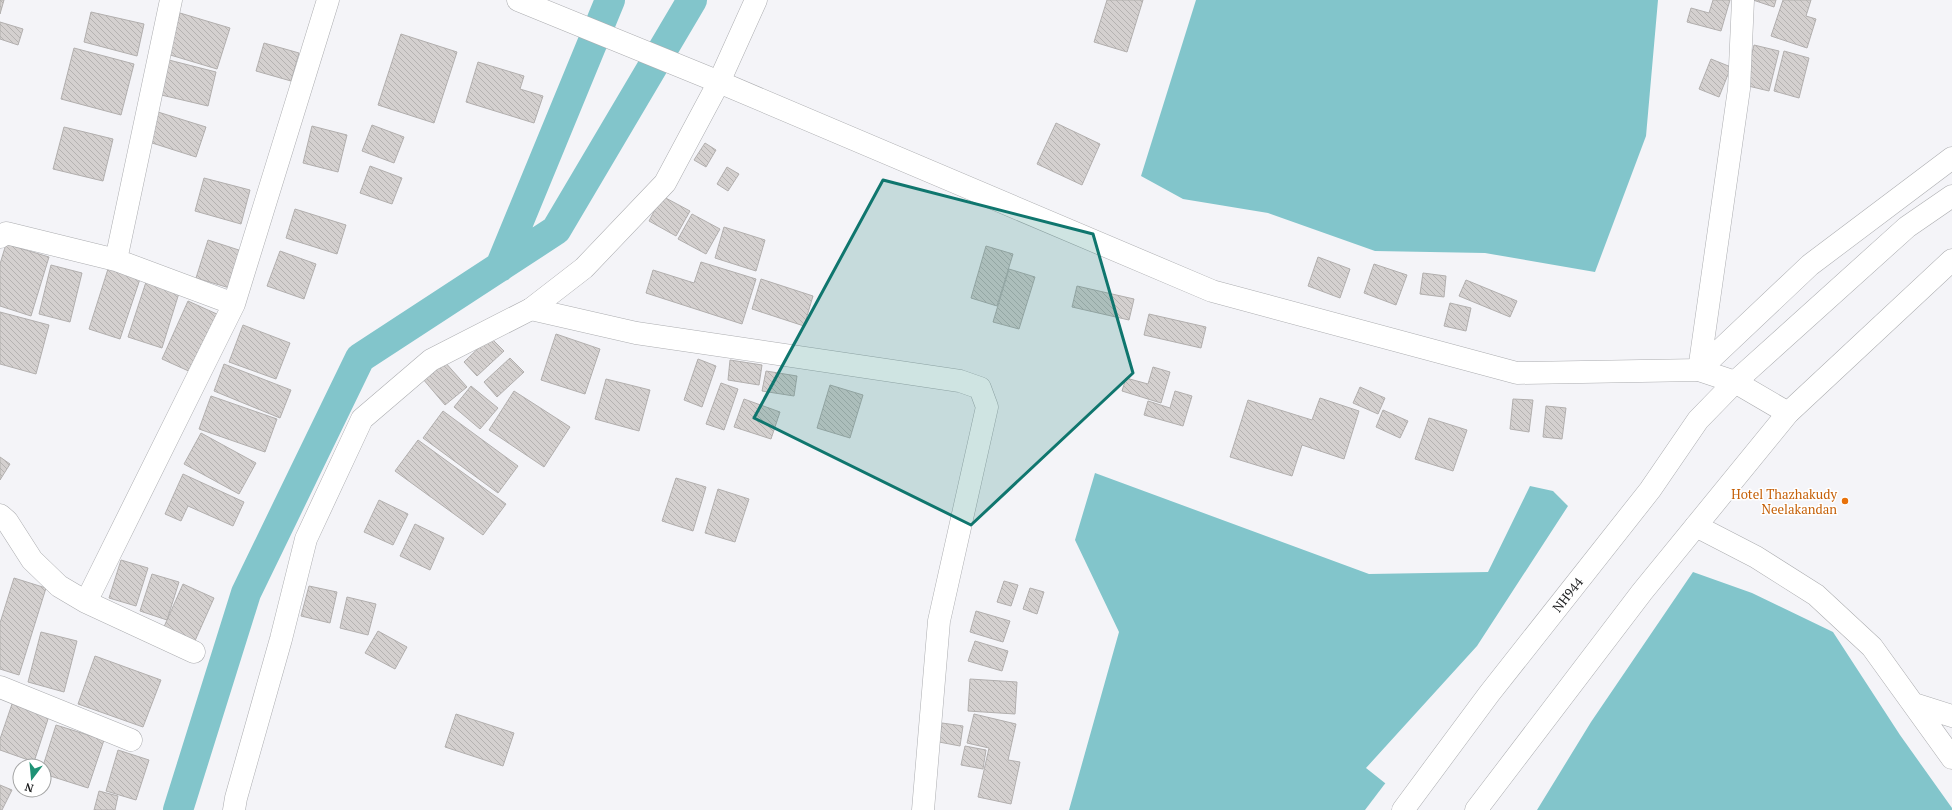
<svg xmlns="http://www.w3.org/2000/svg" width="1952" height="810" viewBox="0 0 1952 810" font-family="'PT Serif',serif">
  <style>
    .water { fill: #82c5cb }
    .pier { fill: #f4f4f8 }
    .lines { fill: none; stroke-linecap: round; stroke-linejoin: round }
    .canal { stroke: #82c5cb; stroke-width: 30 }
    .building { fill: url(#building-back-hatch); stroke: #b2afae }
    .minor-casing { stroke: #acadb0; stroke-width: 23 }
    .tertiary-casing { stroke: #acadb0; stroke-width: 23 }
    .primary-casing { stroke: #acadb0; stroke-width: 23 }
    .trunk-casing { stroke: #acadb0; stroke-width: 23 }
    .minor { stroke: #fff; stroke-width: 22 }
    .tertiary { stroke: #fff; stroke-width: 22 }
    .primary { stroke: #fff; stroke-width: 22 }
    .trunk { stroke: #fff; stroke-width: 22 }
    .marked { fill: #0f766e; fill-opacity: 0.2; stroke: #0f766e; stroke-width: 3; stroke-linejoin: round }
    .food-dot { fill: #e8710a; stroke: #fff; stroke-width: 1.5 }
    .labels { text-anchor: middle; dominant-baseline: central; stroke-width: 3; stroke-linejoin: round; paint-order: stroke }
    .food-label { font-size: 13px; fill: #c56008; stroke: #fff; text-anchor: end }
    .street-label { font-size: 13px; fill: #1a1b1c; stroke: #fff }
  </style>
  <defs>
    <pattern id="building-back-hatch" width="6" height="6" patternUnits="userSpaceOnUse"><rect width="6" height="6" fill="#d4d0cf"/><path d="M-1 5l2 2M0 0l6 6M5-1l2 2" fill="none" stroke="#b5b2b1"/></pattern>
  </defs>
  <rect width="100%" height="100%" fill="#f4f4f8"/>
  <!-- water -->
  <path class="water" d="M1196,0H1658L1646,136L1595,272L1485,253L1375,251L1268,213L1183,199L1141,176Z
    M1095,473L1369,574L1488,572L1530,486L1553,491L1568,506L1477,646L1366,768L1419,810H1069L1119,632L1075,540Z
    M1693,572L1752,593L1833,632L1900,735L1952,808V810H1537L1591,722Z"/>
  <!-- pier -->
  <path class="pier" d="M1387,781L1421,808V810H1365Z"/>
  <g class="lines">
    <!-- canal -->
    <path class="canal" d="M500,267L610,0
      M178,810L246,593L360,358L556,230L692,0"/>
  </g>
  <!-- building -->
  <path class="building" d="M0,0H4L0,14Z
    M1107,0H1143L1127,52L1094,42Z
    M1713,0H1730L1721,31L1687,22L1691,8L1709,13Z
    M1753,0H1776L1774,7Z
    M1783,0H1811L1806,16L1816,19L1807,48L1771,36Z
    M91,12L144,24L137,56L84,42Z
    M180,13L230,28L217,69L167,54Z
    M0,22L23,29L18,45L0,39Z
    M401,34L457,52L434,123L378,105Z
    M264,43L299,53L291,81L256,71Z
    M1754,45L1779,51L1769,91L1744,85Z
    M74,48L134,64L121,115L61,99Z
    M1784,51L1809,58L1799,98L1774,91Z
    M165,59L216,72L208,106L157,94Z
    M1711,59L1731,67L1719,97L1699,89Z
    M478,62L524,76L520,89L543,96L534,123L466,102Z
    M158,112L206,127L196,157L149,142Z
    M1056,123L1100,144L1082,185L1037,164Z
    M372,125L404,137L394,163L362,151Z
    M312,126L347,135L338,172L303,163Z
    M64,127L113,139L103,181L53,169Z
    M705,143L716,150L706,167L694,160Z
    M370,166L402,178L392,204L360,193Z
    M727,167L739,174L728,191L717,184Z
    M204,178L250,190L241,224L195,211Z
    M662,196L690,211L676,236L649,221Z
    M295,209L346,225L337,254L286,238Z
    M692,214L720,229L706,254L678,239Z
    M724,227L765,240L756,271L715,258Z
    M208,240L245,252L233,289L196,278Z
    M6,244L49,257L31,316L0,306V264Z
    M986,246L1013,254L997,306L971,298Z
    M280,251L316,264L304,299L267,286Z
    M1318,257L1350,269L1340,298L1308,286Z
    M701,262L756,279L742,324L646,293L653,270L694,283Z
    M1374,264L1407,275L1396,305L1364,293Z
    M51,265L82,273L70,322L39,314Z
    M108,269L140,279L120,339L89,329Z
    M1009,269L1035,277L1019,329L993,322Z
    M1423,273L1446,276L1444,297L1420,294Z
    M761,279L813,296L804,326L752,309Z
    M1466,280L1517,301L1510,317L1459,296Z
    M146,282L179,293L162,348L128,337Z
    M1077,286L1134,299L1129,320L1072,307Z
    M188,301L219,315L193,373L162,359Z
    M1450,303L1471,308L1466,331L1444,326Z
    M0,312L49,325L36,374L0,364Z
    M1149,314L1206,327L1201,348L1144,335Z
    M243,325L290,343L276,379L229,362Z
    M556,334L600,349L585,394L541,380Z
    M490,337L504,351L477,376L464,362Z
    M510,358L524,372L497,397L484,382Z
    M698,359L716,366L702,407L684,400Z
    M730,360L762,365L759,385L728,380Z
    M444,361L467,387L445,405L423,379Z
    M224,364L291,390L280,418L214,391Z
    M1153,367L1170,372L1161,403L1122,391L1126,378L1148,384Z
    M766,371L797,376L794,396L762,391Z
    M606,379L650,390L639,431L595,419Z
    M721,383L738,389L724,430L706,424Z
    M830,385L863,395L850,438L817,428Z
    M471,386L498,408L480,429L454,407Z
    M1360,387L1385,398L1378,414L1353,403Z
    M514,391L570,427L544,467L489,430Z
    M1175,391L1192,396L1183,426L1144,415L1148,401L1170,408Z
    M211,396L277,419L265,452L199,429Z
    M1320,398L1359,411L1344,459L1302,445L1292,476L1230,457L1248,400L1312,420Z
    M744,399L780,412L771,439L734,427Z
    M1513,399L1533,400L1529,432L1510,429Z
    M1546,406L1566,408L1562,439L1543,437Z
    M1383,410L1408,421L1400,438L1376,427Z
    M443,411L518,466L498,493L423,438Z
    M1429,418L1467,430L1453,471L1415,459Z
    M201,433L256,463L239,494L184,464Z
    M418,440L506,504L483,535L395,471Z
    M0,457L10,464L0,480Z
    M183,474L244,502L233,526L188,506L181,521L165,514Z
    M676,478L706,487L693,531L662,521Z
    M718,489L749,499L735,542L705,533Z
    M379,500L408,514L393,545L364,532Z
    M415,524L444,538L430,570L400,556Z
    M121,560L148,568L136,606L109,598Z
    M152,574L179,582L167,620L140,611Z
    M14,578L46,588L19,675L0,669V623Z
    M1004,581L1018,585L1011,606L997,602Z
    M183,584L214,598L194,643L163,629Z
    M309,586L337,592L330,623L301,616Z
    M1030,588L1044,592L1037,614L1023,609Z
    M347,597L376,604L368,635L340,628Z
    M976,611L1010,621L1003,642L970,632Z
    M378,631L407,647L395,669L365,653Z
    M41,632L77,641L64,692L28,682Z
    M975,641L1008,651L1002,671L968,661Z
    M95,656L161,680L143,727L78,704Z
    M970,679L1017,682L1015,714L968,711Z
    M12,704L49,716L34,762L0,750V739Z
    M456,714L514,733L503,766L445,747Z
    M974,714L1016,724L1008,760L1020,762L1011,804L978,797L989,748L967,743Z
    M942,723L963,726L960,746L939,742Z
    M56,725L104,740L88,788L44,774L43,766Z
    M965,746L986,750L983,769L961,765Z
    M118,750L149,760L136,800L106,791Z
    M0,785L12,790L2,810H0Z
    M99,791L118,796L115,810H94Z"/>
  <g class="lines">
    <defs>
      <path id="minor" d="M171,0L116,260L234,304
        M0,237L6,233L116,260
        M531,309L636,333L960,381L980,388L987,407L939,621L923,810
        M1699,370L1739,89L1743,0
        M1699,370L1810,265L1952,158
        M0,515L7,521L32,560L59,586L86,602L194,652
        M1696,526L1756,557L1816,595L1872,647L1952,758
        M86,602L234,304L328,0
        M0,687L131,740
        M1914,704L1952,716"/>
      <path id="tertiary" d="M234,810L236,798L281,639L306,539L362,419L431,360L531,309L584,268L665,183L719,82L756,0"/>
      <path id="primary" d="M518,0L719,82L1212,291L1517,373L1699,370L1735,382L1788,413"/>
      <g id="trunk">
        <path id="s1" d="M1403,810L1489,694L1650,490L1698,420L1735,382L1907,227L1952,196"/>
        <path d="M1476,810L1642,592L1788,413L1952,260"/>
      </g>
    </defs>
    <!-- minor casing -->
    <use href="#minor" class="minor-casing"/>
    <!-- tertiary casing -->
    <use href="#tertiary" class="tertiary-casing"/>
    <!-- primary casing -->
    <use href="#primary" class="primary-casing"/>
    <!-- trunk casing -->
    <use href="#trunk" class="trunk-casing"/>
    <!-- minor -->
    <use href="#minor" class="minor"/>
    <!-- tertiary -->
    <use href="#tertiary" class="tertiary"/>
    <!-- primary -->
    <use href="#primary" class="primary"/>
    <!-- trunk -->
    <use href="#trunk" class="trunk"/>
  </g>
  <!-- marked area -->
  <path class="marked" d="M883,180L1093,234L1133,373L971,525L754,418Z"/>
  <!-- markers -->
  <circle class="food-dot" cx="1845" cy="501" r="4"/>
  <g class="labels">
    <!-- food labels -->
    <g class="food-label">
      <text x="1837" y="494">Hotel Thazhakudy<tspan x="1837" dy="15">Neelakandan</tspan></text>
    </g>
    <!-- street labels -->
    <g class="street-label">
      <text stroke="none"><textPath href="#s1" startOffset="271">NH944</textPath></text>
    </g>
  </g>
  <!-- north arrow -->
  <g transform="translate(32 778) rotate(196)"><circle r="19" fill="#ffffff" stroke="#a3a4a4"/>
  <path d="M0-3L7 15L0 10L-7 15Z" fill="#1e9275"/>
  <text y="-6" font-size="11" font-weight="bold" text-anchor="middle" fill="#1a1b1c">N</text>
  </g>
</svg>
